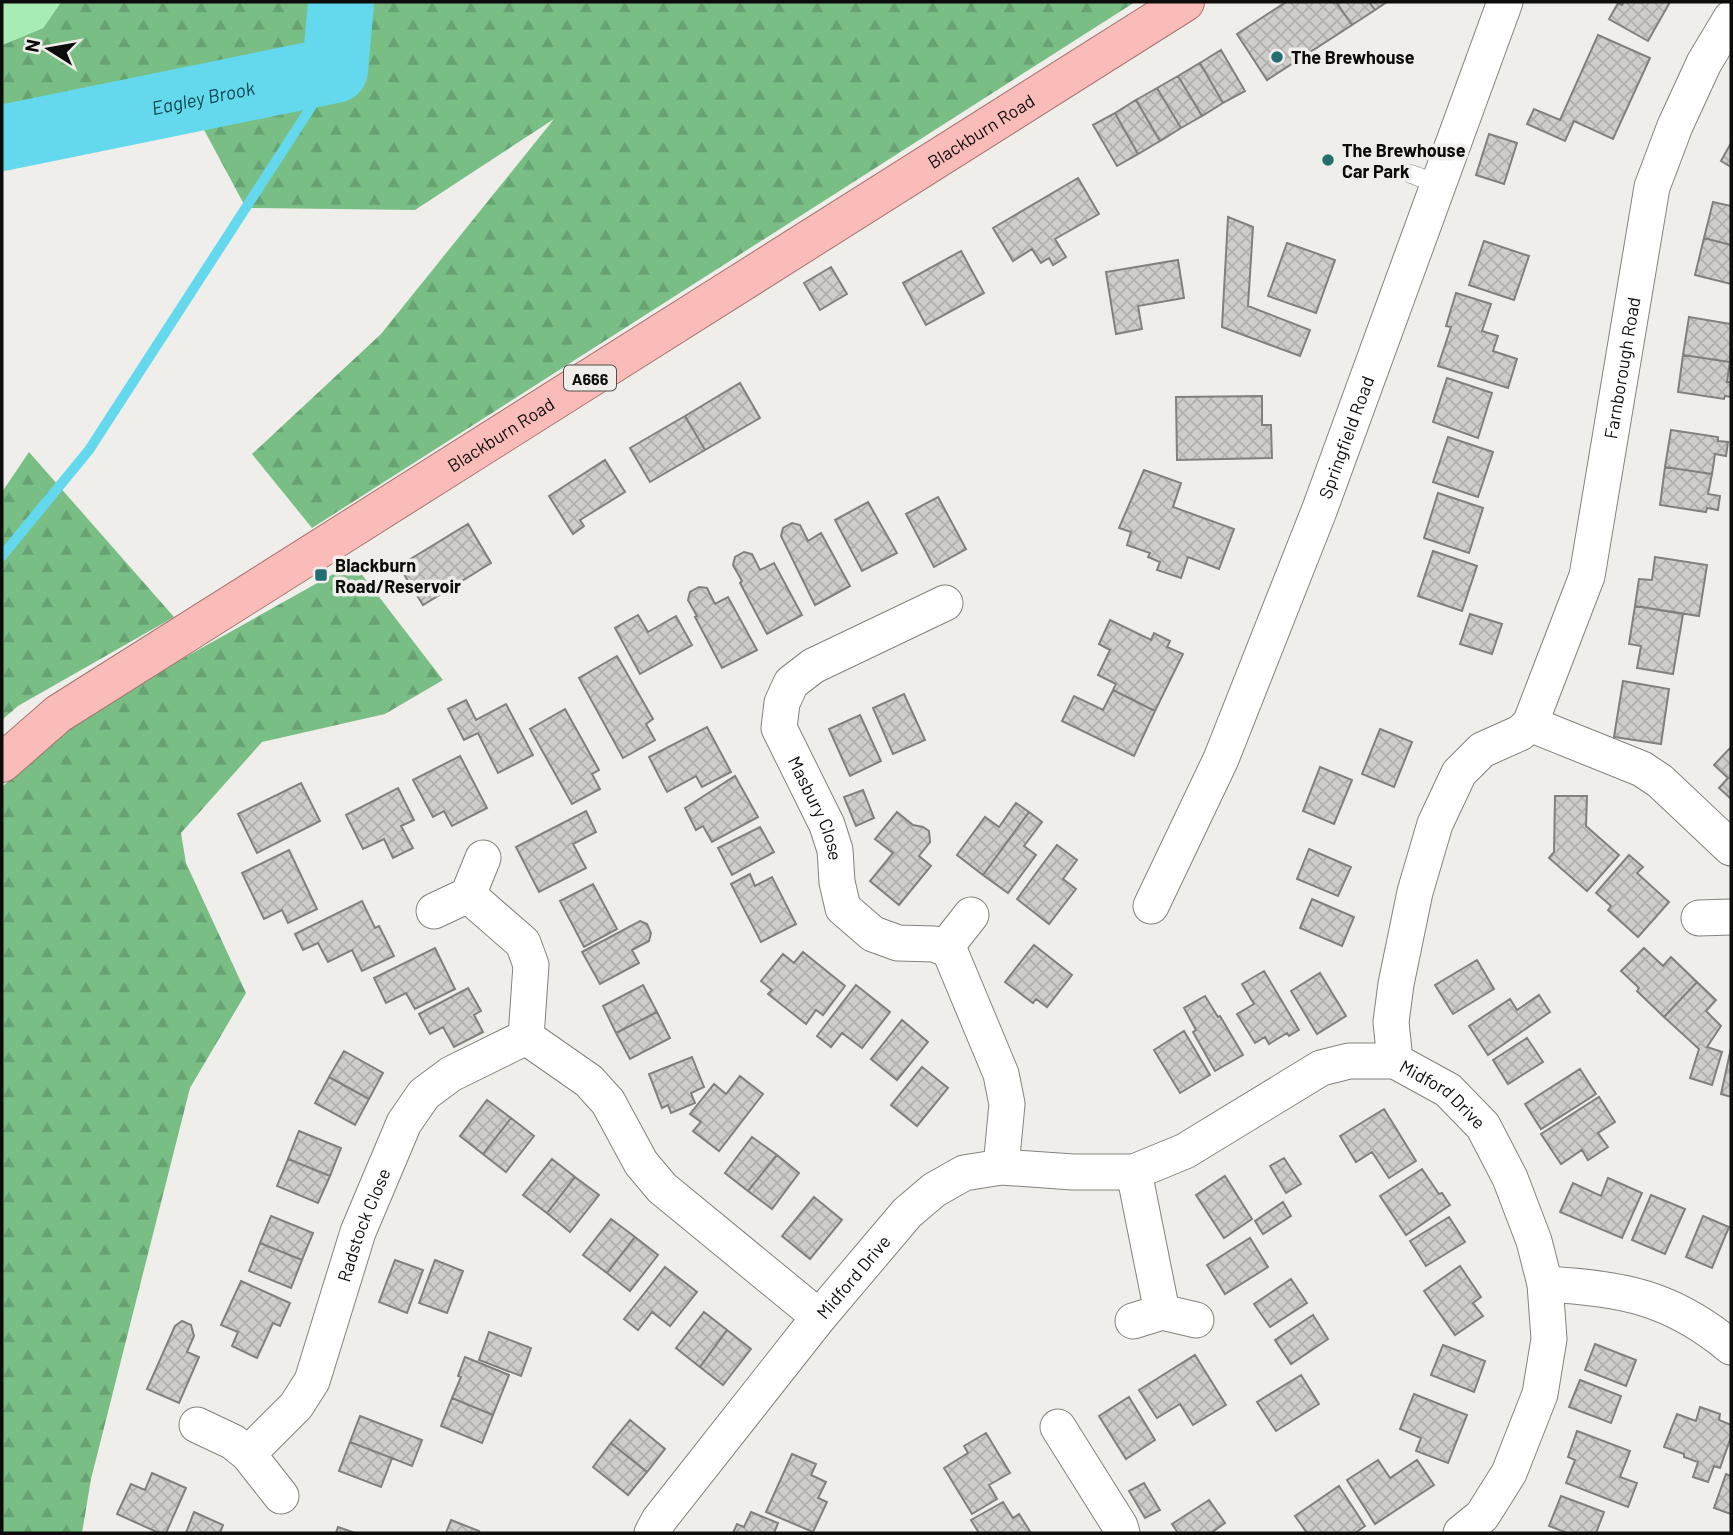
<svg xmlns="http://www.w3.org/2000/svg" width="1733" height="1535" viewBox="0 0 1733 1535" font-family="Barlow,sans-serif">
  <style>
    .forest { fill: url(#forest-firs) }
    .garden { fill: #a7edb3 }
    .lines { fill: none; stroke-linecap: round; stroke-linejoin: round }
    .stream { stroke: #64d9ed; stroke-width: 10 }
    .river { stroke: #64d9ed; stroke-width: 66 }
    .building { fill: url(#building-cross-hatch); stroke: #81807c; stroke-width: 2 }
    .service-casing { stroke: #83827e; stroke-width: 19 }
    .minor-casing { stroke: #83827e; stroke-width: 37 }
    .trunk-casing { stroke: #a67470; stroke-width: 40 }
    .service { stroke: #fff; stroke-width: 18 }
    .minor { stroke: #fff; stroke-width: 35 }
    .trunk { stroke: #fabcb8; stroke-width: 38 }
    .poi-dot { fill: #236e71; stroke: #f0eeea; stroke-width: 2.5 }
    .labels { text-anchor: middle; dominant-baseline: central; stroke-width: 7; stroke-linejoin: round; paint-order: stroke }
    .shield { fill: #f0eeea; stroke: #50504d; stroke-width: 2 }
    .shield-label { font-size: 16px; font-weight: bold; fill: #0c0c0a }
    .poi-label { font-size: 18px; font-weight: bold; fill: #0c0c0a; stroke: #f0eeea; text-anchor: start }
    .street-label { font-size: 18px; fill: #0c0c0a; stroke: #f0eeea }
    .water-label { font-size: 19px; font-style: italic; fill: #0c434b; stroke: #f0eeea }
  </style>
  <defs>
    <pattern id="forest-firs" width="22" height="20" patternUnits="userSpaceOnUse" patternTransform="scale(1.75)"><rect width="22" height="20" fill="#79bf85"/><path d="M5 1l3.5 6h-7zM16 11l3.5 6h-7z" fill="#67a372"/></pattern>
    <pattern id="building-cross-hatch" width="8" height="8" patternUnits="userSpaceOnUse" patternTransform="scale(1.75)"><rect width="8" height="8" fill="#cecdc9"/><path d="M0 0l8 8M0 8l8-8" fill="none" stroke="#b0afab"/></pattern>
  </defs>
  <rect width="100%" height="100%" fill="#f0eeea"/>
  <!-- forest -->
  <path class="forest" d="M61,2H1135L312,528L252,454L381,334L554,119L415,210L246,208L181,87L2,121V45L43,28Z
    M29,452L174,617L18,706L2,720V492Z
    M353,563L443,680L385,714L262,742L181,833L186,863L246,993L190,1088L91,1479L82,1533H2V787L91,710Z"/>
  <!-- garden -->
  <path class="garden" d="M2,2H61L43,28L2,45Z"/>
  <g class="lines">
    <!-- stream -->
    <path class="stream" d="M2,556L89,450L335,70"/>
    <!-- river -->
    <path class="river" id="s1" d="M2,138L335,70L341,2"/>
  </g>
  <!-- building -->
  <path class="building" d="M1286,2H1336L1352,25L1267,80L1237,34Z
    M1336,2H1369L1375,10L1352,25Z
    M1369,2H1387L1375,10Z
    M1624,2H1670L1648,41L1609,19L1618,3L1622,5Z
    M1598,35L1650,58L1613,139L1574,121L1565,141L1527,124L1534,109L1560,120Z
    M1221,50L1245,91L1223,103L1200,63Z
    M1200,63L1223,103L1202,116L1178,76Z
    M1178,76L1202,116L1181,128L1157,88Z
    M1157,88L1181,128L1160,141L1136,100Z
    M1136,100L1160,141L1138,154L1115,113Z
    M1115,113L1138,154L1117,166L1093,125Z
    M1489,134L1517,143L1504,184L1476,175Z
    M1731,143V167L1721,161Z
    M1078,178L1099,214L1055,239L1066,257L1053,265L1049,258L1041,263L1032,249L1013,261L993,228Z
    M1713,202L1731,206V245L1704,238Z
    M1228,217L1253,227L1248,306L1310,330L1300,356L1222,327Z
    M1704,238L1731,245V284L1695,275Z
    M1484,241L1529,256L1514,300L1469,285Z
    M1287,243L1335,260L1316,313L1268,296Z
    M961,251L984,293L926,325L903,283Z
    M1178,260L1184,298L1138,306L1142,329L1116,334L1106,272Z
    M831,267L847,294L820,310L804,283Z
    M1456,293L1491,304L1482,331L1498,336L1493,351L1517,359L1508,388L1438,366L1451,327L1446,326Z
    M1689,317L1731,324L1730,362L1683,355Z
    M1683,355L1730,362L1727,382H1731V397L1725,396L1724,399L1678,392Z
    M1447,378L1492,393L1478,438L1433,422Z
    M740,383L760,418L705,450L685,416Z
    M1262,396V425H1271L1272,458L1177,460L1176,397Z
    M685,416L705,450L650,482L630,448Z
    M1671,430L1718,437V441L1728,442L1726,456L1715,454L1712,474L1665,467Z
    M1448,437L1493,452L1478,497L1433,482Z
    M605,460L625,492L580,520L584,526L573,534L549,496Z
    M1665,467L1712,474L1708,494L1720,496L1718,510L1707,508L1706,512L1660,505Z
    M1144,470L1181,483L1173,507L1234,529L1219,569L1188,557L1181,578L1157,570L1160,562L1148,557L1150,553L1127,545L1131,532L1119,528Z
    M1438,493L1483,508L1469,553L1424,538Z
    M938,497L966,549L934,567L906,514Z
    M868,502L897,553L862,571L835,520Z
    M792,523L800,525L808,541L821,533L850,586L815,605L781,536L783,528Z
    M468,524L491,563L423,605L399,566Z
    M1433,551L1477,566L1462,611L1418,596Z
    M744,552L752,554L760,570L774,563L802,615L767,634L740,583L742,581L733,565L735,557Z
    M1655,557L1707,565L1699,616L1635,606L1639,579L1652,580Z
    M699,587L707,588L715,604L728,597L757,650L722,668L695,617L697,616L688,600L690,592Z
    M1635,606L1683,614L1673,674L1637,668L1641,646L1629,644Z
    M1470,614L1502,624L1492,654L1460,644Z
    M638,615L648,632L676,616L692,645L640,674L615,628Z
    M1110,620L1151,640L1154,633L1170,641L1167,647L1183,654L1155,711L1113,690L1116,684L1098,675L1110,650L1099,644Z
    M617,656L653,719L646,724L655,740L623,758L579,678Z
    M1623,681L1669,689L1661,744L1614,737Z
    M1113,690L1155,711L1134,756L1062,721L1074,696L1103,710Z
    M904,694L925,740L893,754L873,708Z
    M466,700L476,720L506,704L533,755L498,773L478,733L464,740L448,709Z
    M565,709L599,770L592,774L600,789L572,804L530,729Z
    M860,715L881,761L850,776L829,729Z
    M707,727L731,772L702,787L696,776L667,792L649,757Z
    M1380,729L1412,742L1394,787L1362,774Z
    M1731,747V799L1719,788L1728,778L1714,765Z
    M460,756L487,808L452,826L444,811L433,817L413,780Z
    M1320,767L1352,780L1334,824L1303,811Z
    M735,776L758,817L712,842L703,826L696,830L685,808Z
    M301,783L320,821L257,853L238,814Z
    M398,788L414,820L401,826L413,848L393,858L384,839L363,849L346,815Z
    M863,790L874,818L856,826L844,797Z
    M1555,796H1587L1586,826L1619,855L1587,891L1549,858L1554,852Z
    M1016,803L1029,812L983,875L957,855L985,817L999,827Z
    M586,811L596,832L573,844L586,868L539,892L516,847Z
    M897,812L913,825L923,827L929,831L930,842L919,856L931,866L899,905L870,881L893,853L875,839Z
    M1029,812L1042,822L1024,846L1036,855L1008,893L983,875Z
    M760,827L774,852L732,875L718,848Z
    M1057,845L1077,860L1063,879L1076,889L1049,924L1017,899Z
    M1309,849L1351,867L1338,896L1297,879Z
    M289,850L317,909L288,923L282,910L264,919L242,873Z
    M1629,855L1643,867L1637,873L1669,902L1638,937L1608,910L1611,906L1596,893Z
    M750,874L755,886L772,877L796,924L761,942L731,884Z
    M593,884L617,929L584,947L560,901Z
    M1312,899L1354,917L1342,946L1300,928Z
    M362,901L375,928L379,926L394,956L362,971L352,950L328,962L318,943L303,950L295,934Z
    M640,921L647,924L651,933L649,941L632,950L639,963L600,984L582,952Z
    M1034,945L1072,975L1047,1007L1036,999L1033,1003L1005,982Z
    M435,948L455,989L415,1009L406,993L386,1003L374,978Z
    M1644,948L1663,966L1671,957L1697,982L1664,1017L1637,991L1639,988L1621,971Z
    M803,952L845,986L823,1015L816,1010L806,1024L768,994L772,990L761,981L783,954L794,963Z
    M1477,960L1494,989L1453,1014L1435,985Z
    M1264,971L1299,1030L1289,1036L1287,1033L1269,1044L1265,1037L1255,1043L1237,1014L1254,1004L1242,984Z
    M1320,973L1346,1016L1317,1034L1291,991Z
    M1697,982L1716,1000L1706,1011L1721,1026L1707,1047L1722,1052L1712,1085L1690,1078L1699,1049L1664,1017Z
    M643,985L657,1012L616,1033L603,1006Z
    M856,985L890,1012L862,1048L842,1033L831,1047L817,1036Z
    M468,988L481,1011L474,1015L483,1032L454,1047L443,1027L430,1034L419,1014Z
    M1539,995L1550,1012L1488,1055L1469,1026L1510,999L1517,1010Z
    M1205,996L1218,1017L1220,1016L1243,1055L1215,1071L1193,1032L1196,1030L1184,1008Z
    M657,1012L670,1038L630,1059L616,1033Z
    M902,1020L928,1042L897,1080L871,1059Z
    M1184,1031L1210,1075L1180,1093L1154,1050Z
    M1527,1038L1543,1062L1508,1084L1493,1060Z
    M1731,1048V1097L1721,1094Z
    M344,1051L383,1073L369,1099L329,1077Z
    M692,1057L704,1087L691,1093L695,1103L671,1113L668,1105L662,1108L649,1074Z
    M922,1067L948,1088L917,1126L891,1105Z
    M1580,1069L1596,1094L1541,1129L1525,1104Z
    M740,1076L763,1094L719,1151L693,1131L701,1122L690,1114L714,1084L726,1094Z
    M329,1077L369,1099L355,1125L315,1103Z
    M1599,1097L1615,1122L1598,1133L1608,1147L1588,1160L1582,1150L1561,1164L1541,1134Z
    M487,1100L511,1118L483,1154L460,1136Z
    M1384,1109L1416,1161L1389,1178L1372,1152L1356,1162L1340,1136Z
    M511,1118L534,1136L506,1172L483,1154Z
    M299,1131L341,1148L330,1176L288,1159Z
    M752,1137L777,1155L748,1191L725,1173Z
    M777,1155L799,1173L772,1209L748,1191Z
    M1284,1158L1301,1184L1286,1193L1270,1166Z
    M288,1159L330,1176L318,1203L277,1186Z
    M552,1159L575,1177L547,1213L523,1195Z
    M1422,1169L1439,1194L1442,1193L1450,1205L1406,1235L1380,1196Z
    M1225,1176L1252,1219L1224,1238L1196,1195Z
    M575,1177L599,1195L570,1232L547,1213Z
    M1608,1178L1642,1193L1622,1238L1560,1212L1573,1183L1601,1196Z
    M1651,1195L1685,1209L1665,1254L1632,1240Z
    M814,1197L842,1220L810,1259L782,1236Z
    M1283,1202L1291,1216L1263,1234L1255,1221Z
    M271,1216L313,1233L302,1260L260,1243Z
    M1703,1216L1729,1227L1712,1268L1686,1257Z
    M1449,1217L1465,1242L1426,1266L1410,1241Z
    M611,1219L635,1237L607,1273L583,1255Z
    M635,1237L658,1255L630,1291L607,1273Z
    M1250,1238L1268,1267L1225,1294L1207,1265Z
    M260,1243L302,1260L291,1288L249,1271Z
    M395,1260L423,1270L407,1313L379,1302Z
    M435,1260L463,1271L447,1313L419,1303Z
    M1460,1266L1481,1297L1473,1303L1483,1316L1455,1335L1424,1291Z
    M665,1267L697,1292L670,1326L652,1312L638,1330L624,1319Z
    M1291,1279L1307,1303L1270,1327L1254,1304Z
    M241,1281L290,1303L280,1326L273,1323L257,1358L232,1346L238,1332L221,1325Z
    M704,1312L727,1330L700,1367L676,1348Z
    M1313,1315L1328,1339L1291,1364L1275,1340Z
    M182,1321L191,1325L194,1336L187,1352L199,1357L179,1403L147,1389L175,1326Z
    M727,1330L751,1349L723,1385L700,1367Z
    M489,1332L531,1348L521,1376L479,1360Z
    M1595,1344L1636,1360L1626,1386L1585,1370Z
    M1443,1345L1485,1361L1474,1392L1431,1375Z
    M1195,1355L1226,1405L1193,1425L1180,1404L1157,1418L1139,1390Z
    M465,1357L509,1375L493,1415L452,1398L461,1377L458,1376Z
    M1301,1375L1319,1404L1276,1431L1257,1402Z
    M1580,1380L1621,1396L1611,1423L1569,1407Z
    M1414,1394L1467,1415L1448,1463L1416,1451L1421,1438L1400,1429Z
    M1129,1397L1155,1440L1126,1459L1099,1416Z
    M452,1398L493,1415L482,1443L441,1426Z
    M1700,1407L1720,1414L1719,1420L1731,1425V1437L1720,1468L1714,1466L1708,1482L1693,1477L1698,1462L1684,1457V1454L1664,1447L1677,1414L1696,1421Z
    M360,1416L422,1440L412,1466L350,1442Z
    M630,1420L665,1449L647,1472L611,1443Z
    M1577,1431L1630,1451L1620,1477L1637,1483L1628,1507L1566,1483L1575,1460L1568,1457Z
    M986,1433L1010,1473L989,1485L997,1499L972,1514L944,1468L968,1453L964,1446Z
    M350,1442L392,1458L381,1487L339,1471Z
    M611,1443L647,1472L628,1495L593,1467Z
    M792,1454L816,1464L811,1475L826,1482L818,1498L827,1502L813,1532L766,1512Z
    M1378,1460L1390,1478L1417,1460L1434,1485L1375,1524L1347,1480Z
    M152,1473L186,1488L166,1533H159L117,1514L131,1484L145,1490Z
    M1726,1474L1731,1476V1514L1714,1508Z
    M1144,1483L1160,1510L1145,1518L1129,1491Z
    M1339,1486L1365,1526L1355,1533H1307L1295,1516Z
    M1561,1496L1604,1512L1596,1533H1567L1549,1526Z
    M1209,1500L1225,1523L1211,1533H1178L1172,1524Z
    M1003,1502L1013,1518L1019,1514L1031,1533H979L971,1520Z
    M194,1512L223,1525L220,1533H186Z
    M751,1512L778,1523L774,1533H733L737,1524L744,1527Z
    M451,1520L479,1531L478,1533H446Z
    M338,1527L355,1533H336Z"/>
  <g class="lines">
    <defs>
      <path id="service" d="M1411,174L1438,184"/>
      <g id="minor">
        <path id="s2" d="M945,603L813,666L791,683L782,703L779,728L827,825L835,850L837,882L843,908L873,934L898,943L934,944L945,948L951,954L1001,1074L1007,1104L1001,1167"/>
        <path d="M1530,724L1642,769L1660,781L1731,848"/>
        <path id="s3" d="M1151,906L1221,759L1319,511L1505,2"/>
        <path d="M434,911L468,895L483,858"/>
        <path d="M1699,918L1731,917"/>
        <path d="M945,948L971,915"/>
        <path d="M526,1037L589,1081L608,1102L641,1163L662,1188L819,1317"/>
        <path id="s4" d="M1395,1061L1391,1022L1396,984L1415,892L1435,824L1459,773L1482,750L1520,733L1530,724L1587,576L1652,187L1675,126L1704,63L1731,18"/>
        <path d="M1134,1172L1162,1312"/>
        <path d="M1545,1284C1621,1288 1671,1297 1731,1347"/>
        <path d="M1133,1321L1162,1312L1196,1320"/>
        <path d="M197,1425L233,1442L248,1454L281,1496"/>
        <path d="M1058,1427L1120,1526L1122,1533"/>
        <path id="s5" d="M248,1454L296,1406L312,1381L358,1232L404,1123L424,1094L451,1074L526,1037L531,965L523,943L468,895"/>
        <path id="s6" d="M652,1533L659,1520L819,1317L907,1213L934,1190L964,1173L1001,1167L1073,1172H1134L1185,1151L1321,1068L1349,1061H1395L1448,1090L1483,1126L1510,1178L1534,1241L1545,1284L1549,1339L1540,1394L1509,1473L1482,1516L1461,1533"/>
      </g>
      <g id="trunk">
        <path id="s7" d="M2,763L58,714L1185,2"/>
      </g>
    </defs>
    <!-- service casing -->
    <use href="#service" class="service-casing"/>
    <!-- minor casing -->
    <use href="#minor" class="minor-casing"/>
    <!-- trunk casing -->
    <use href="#trunk" class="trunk-casing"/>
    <!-- service -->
    <use href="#service" class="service"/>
    <!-- minor -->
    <use href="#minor" class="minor"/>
    <!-- trunk -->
    <use href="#trunk" class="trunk"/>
  </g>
  <!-- markers -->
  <g class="poi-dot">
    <circle cx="1277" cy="57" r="7"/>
    <circle cx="1328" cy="160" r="7"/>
    <rect x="314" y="568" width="14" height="14" rx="3.5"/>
  </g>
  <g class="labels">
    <!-- shield labels -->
    <rect class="shield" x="564" y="365.5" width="52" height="25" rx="5"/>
    <g class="shield-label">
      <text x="590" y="378">A666</text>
    </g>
    <!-- poi labels -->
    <g class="poi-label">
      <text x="1291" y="57">The Brewhouse</text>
      <text x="1342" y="150">The Brewhouse<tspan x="1342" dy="21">Car Park</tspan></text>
      <text x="335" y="565">Blackburn<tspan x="335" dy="21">Road/Reservoir</tspan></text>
    </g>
    <!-- street labels -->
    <g class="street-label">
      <text stroke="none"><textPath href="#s7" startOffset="1166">Blackburn Road</textPath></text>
      <text stroke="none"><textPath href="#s4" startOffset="756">Farnborough Road</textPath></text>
      <text stroke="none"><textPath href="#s7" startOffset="598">Blackburn Road</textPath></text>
      <text stroke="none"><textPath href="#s3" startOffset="508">Springfield Road</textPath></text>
      <text stroke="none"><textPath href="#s2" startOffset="310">Masbury Close</textPath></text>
      <text stroke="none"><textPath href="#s6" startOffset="998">Midford Drive</textPath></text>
      <text stroke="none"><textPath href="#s5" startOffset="262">Radstock Close</textPath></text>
      <text stroke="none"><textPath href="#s6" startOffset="326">Midford Drive</textPath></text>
    </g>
    <!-- water labels -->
    <g class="water-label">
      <text stroke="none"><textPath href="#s1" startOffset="205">Eagley Brook</textPath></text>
    </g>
  </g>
  <!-- border -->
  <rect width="1733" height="1535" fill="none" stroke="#0c0c0a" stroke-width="7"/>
  <!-- north arrow -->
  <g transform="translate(49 49) rotate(281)" stroke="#f0eeea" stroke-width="5" paint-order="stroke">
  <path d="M0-5L12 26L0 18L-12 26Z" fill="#0c0c0a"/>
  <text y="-10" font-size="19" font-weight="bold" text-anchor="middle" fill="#0c0c0a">N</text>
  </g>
</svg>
